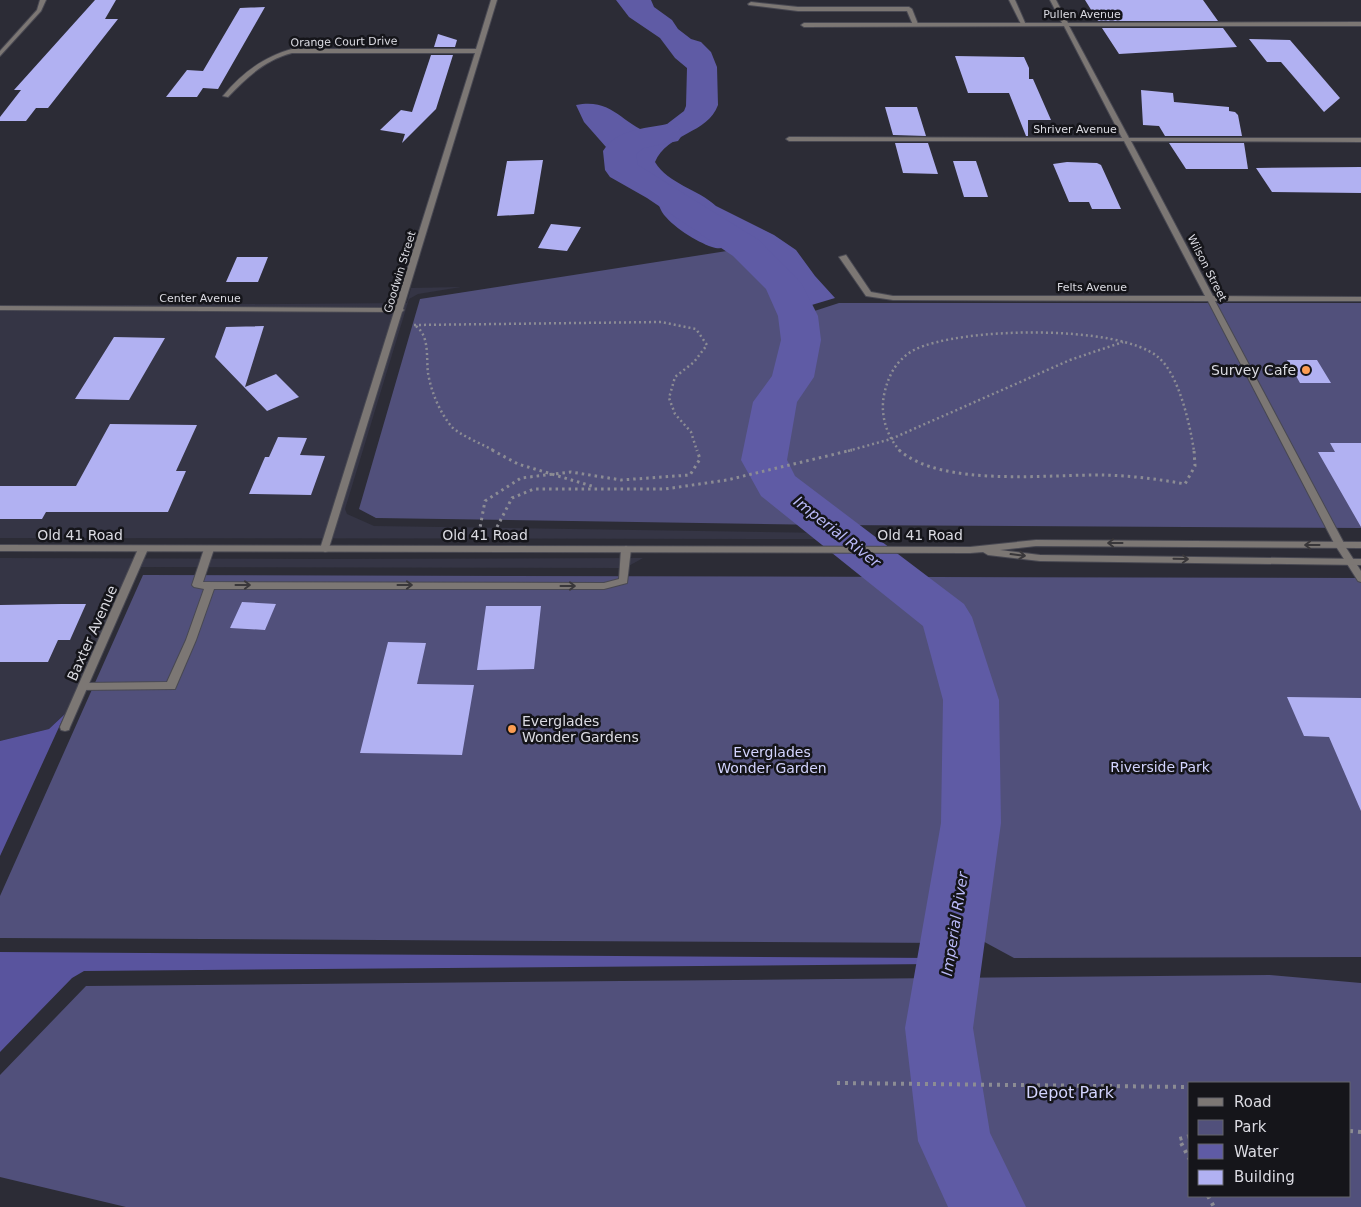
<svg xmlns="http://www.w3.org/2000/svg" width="1361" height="1207" viewBox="0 0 1361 1207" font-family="'DejaVu Sans',sans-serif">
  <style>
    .built { fill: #353545 }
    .green { fill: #51507b; fill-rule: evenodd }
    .forest { fill: #59549e }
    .water { fill: #5f5ba5 }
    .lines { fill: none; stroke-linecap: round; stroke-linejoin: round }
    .river { fill: #5f5ba5; fill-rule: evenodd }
    .building { fill: #b1b1f2 }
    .service-casing { stroke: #484852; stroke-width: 2 }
    .minor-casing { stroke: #484852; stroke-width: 2 }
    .tertiary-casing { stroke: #484852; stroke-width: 2 }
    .path-far2 { stroke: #8c8c94; stroke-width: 2.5; stroke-dasharray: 2 3; stroke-linecap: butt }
    .path-far1 { stroke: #8c8c94; stroke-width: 3; stroke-dasharray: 2.5 4; stroke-linecap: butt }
    .path { stroke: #8c8c94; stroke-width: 4; stroke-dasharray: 3 5; stroke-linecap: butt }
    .service { fill: #7c7774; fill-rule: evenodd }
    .minor { fill: #7c7774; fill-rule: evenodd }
    .tertiary { fill: #7c7774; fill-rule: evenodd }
    .oneway { stroke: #39373a }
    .poi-dot { fill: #fc9d53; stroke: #15151a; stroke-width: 2 }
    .labels { text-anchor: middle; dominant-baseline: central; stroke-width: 5; stroke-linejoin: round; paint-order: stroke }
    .far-street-label { font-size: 11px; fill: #dbdbe2; stroke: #15151a }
    .poi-label { font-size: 14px; fill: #dbdbe2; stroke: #15151a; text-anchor: end }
    .street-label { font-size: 14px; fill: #dbdbe2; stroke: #15151a }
    .park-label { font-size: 14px; fill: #d3d4fe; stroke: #15151a }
    .water-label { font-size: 15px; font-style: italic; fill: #b9b9f7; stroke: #15151a }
    .near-park-label { font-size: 16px; fill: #d3d4fe; stroke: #15151a }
  </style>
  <rect width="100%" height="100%" fill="#2c2c36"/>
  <!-- built -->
  <path class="built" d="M461,287L418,294L409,299L345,509L347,514L374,526L830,533L840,539L0,538V306L407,303L411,288Z
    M0,558L322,559L643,558L625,568L142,567L134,570L129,575L65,714L49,729L0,741Z"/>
  <!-- green -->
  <path class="green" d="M746,248L783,284L799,316L839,303H1361V528L827,525L376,518L359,509L420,299Z
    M143,575L1361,578V957L1014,958L955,926L952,943L0,938V896Z
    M1270,975L1361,983V1207H126L0,1177V1075L86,986ZM1190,1083H1350V1196H1190Z"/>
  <!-- forest -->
  <path class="forest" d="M65,714L0,856V741L49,729Z
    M0,952L935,958L934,964L84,971L72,978L0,1052Z"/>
  <!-- water -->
  <path class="water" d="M616,0H651L654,7L672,20L678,29L691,39L701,42L711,52L717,67L718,105C708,134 667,133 655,162C668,184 698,189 716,206L774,235L796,250L815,276L835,298L805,307L792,281L753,245C740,241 724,252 712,247C697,242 671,226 662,212C657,203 656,192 649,185C636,173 617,167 605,154L606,147L584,122L576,105C614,97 623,127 654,134L684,111L686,106L687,68L675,58L660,38L629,17Z"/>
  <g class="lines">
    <!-- river -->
    <path class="river" d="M667,124L678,127L683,134L678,141L644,148L636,154L638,165L759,240L802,284L818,316L821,340L814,377L797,402L787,460L795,476L964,604L972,617L999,700L1001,823L973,1028L990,1133L1026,1207H948L918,1141L905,1028L941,823L943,700L923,626L761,496L741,460L753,402L772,376L781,340L778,316L766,289L733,256L647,198L610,177L605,170L603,151C617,129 643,129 667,124Z"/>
  </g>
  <!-- building -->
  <path class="building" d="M95,0H116L105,19H118L48,108H36L26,121H0V117L21,90H14Z
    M1085,0H1203L1218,21H1098Z
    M265,7L218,89L203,88L197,97H166L187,70L203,71L240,8Z
    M1102,28H1223L1237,47L1119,54Z
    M438,34L457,40L455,47H434Z
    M1249,39L1290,40L1340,98L1324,112L1281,62H1267Z
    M431,55H453L436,109L402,143L405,134L380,130L401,110L412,112Z
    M955,56L1024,57L1029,68V79H1033L1051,120H1028V136H1026L1009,93H968Z
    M1141,90L1173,93L1174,102L1229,107V111L1235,112L1238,115L1242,136H1165L1159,126L1143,125Z
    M885,107H917L926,136L893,135Z
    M895,143H928L938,174L903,173Z
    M1169,143H1244L1248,169H1186Z
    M543,160L534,214L497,216L507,161Z
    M953,161H976L988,197H964Z
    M1067,162L1097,163L1101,165L1121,209H1092L1089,202H1069L1053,164Z
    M1361,167V193L1272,192L1256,168Z
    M551,224L581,227L567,251L538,248Z
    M237,257H268L258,282H226Z
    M264,326L245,387L276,374L299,397L267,411L215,357L226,327Z
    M114,337L165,338L129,400L75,399Z
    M1287,360H1317L1331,383H1300Z
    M110,424L197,425L176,471H186L168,512H46L42,519H0V486H76Z
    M278,437L307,438L300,455L325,456L311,495L249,494L265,457H269Z
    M1330,443H1361V527L1318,452H1335Z
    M242,602L276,604L265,630L230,628Z
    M61,604H86L70,640H58L48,662H0V605Z
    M486,606H541L534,669L477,670Z
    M388,642L426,643L417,684L474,685L462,755L360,753Z
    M1287,697L1361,698V811L1329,737L1304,736Z"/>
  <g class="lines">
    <defs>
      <path id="service" d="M40,0H46L41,11L0,56V51L37,10Z
        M1009,0H1015L1026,25L1021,24Z
        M751,2L798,7H909L912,9L918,24L913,25L907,11H798L749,5L748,4Z
        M1340,542L1343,543L1361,571V582L1358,581L1335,545Z
        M209,546L214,549L203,582L604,583L619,579L621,549L626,546L631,549L627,583L604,589H214L196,640L175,689L79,690L78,687L79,684L83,683L167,682L186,640L204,589L194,587L192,585L204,549Z"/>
      <path id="minor" d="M491,0H497L403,309L404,310L402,312L328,551L325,552L320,549L394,312L0,310V306L395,308L475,53H292C265,60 247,77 228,97L223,96C242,73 263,57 292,49H476Z
        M1050,0H1056L1068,23L1361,22V26H1069L1129,138H1361V142L1131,141L1213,296L1361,297V301H1215L1345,545L1343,547H1337L1335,545L1208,301L893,300L866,296L839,257L846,255L871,292L893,296H1205L1124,141H789L786,139L789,137L1122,138L1064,26L804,27L801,25L804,23H1062Z
        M143,546L148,549L70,727L69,730L65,731L61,730L60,727L138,549Z"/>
      <path id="tertiary" d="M1036,540L1361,542V548L1036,546L1000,550L1040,555L1361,559V565L1040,561L988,555L983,552L970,553L0,551V545L970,547Z"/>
    </defs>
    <!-- service casing -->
    <use href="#service" class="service-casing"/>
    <!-- minor casing -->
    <use href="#minor" class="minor-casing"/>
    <!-- tertiary casing -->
    <use href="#tertiary" class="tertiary-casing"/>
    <!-- path-far2 -->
    <path class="path-far2" d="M414,325L661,322L696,329L707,345L694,362L675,377L669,398L675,414L691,432L697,451
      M416,326C430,337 426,357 428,373C431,391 439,411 451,426C459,435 484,445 495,451
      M848,451L891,439L1070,360L1123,342
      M900,451C887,436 880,416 884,395C888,376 896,360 914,350C959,327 1119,324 1158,357C1179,374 1190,425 1194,451"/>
    <!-- path-far1 -->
    <path class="path-far1" d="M492,450L518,464L595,487
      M899,450C942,488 1050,474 1105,475C1132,476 1158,479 1185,484L1195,466L1194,450
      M497,527L512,498L534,489H665L727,480L852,450
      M479,533L485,501L521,478L571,472L621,480L690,475L700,459L697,450"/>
    <!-- path -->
    <path class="path" d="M837,1083L1190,1087
      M1350,1131L1361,1132
      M1190,1136L1179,1139L1190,1160
      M1208,1196L1214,1207"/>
    <!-- service -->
    <use href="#service" class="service"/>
    <!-- minor -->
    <use href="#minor" class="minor"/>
    <!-- tertiary -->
    <use href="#tertiary" class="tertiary"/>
  </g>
  <!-- one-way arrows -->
  <defs><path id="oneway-shaft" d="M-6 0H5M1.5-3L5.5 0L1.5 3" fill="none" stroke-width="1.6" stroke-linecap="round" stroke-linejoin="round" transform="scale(1.25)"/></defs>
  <g class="oneway">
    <use href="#oneway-shaft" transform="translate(1115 543) rotate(-180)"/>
    <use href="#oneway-shaft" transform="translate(1312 545) rotate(-180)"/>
    <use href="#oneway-shaft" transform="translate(1018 555) rotate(7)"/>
    <use href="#oneway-shaft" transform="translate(1181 559) rotate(1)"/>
    <use href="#oneway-shaft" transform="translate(243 585)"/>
    <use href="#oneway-shaft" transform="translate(405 585)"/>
    <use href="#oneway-shaft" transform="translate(568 586)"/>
  </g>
  <!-- markers -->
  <g class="poi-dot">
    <circle cx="1306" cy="370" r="5"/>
    <circle cx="512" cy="729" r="5"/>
  </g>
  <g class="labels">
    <!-- far-street labels -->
    <g class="far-street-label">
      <text x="1082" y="14">Pullen Avenue</text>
      <text transform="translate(344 42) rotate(-1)">Orange Court Drive</text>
      <text x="1075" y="129">Shriver Avenue</text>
      <text transform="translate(1207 268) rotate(63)">Wilson Street</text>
      <text transform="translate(400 272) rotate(-73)">Goodwin Street</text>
      <text x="1092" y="287">Felts Avenue</text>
      <text x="200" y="298">Center Avenue</text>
    </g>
    <!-- poi labels -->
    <g class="poi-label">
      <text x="1296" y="370">Survey Cafe</text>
      <text x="522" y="721" text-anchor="start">Everglades<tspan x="522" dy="16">Wonder Gardens</tspan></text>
    </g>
    <!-- street labels -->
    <g class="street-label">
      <text x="80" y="535">Old 41 Road</text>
      <text x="485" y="535">Old 41 Road</text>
      <text x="920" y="535">Old 41 Road</text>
      <text transform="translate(92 633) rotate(-66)">Baxter Avenue</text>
    </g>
    <!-- park labels -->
    <g class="park-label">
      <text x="772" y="752">Everglades<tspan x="772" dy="16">Wonder Garden</tspan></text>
      <text x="1160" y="767">Riverside Park</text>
    </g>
    <!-- water labels -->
    <g class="water-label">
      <text transform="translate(837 532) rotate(38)">Imperial River</text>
      <text transform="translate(955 924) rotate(-81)">Imperial River</text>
    </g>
    <!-- near-park labels -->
    <g class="near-park-label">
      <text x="1070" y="1092">Depot Park</text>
    </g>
  </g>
  <!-- legend -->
  <rect x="1188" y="1082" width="162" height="115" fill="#15151a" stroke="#64646a"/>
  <rect x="1198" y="1098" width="25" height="8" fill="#7c7774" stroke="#64646a"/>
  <text x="1234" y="1107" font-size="15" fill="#dbdbe2">Road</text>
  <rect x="1198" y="1120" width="25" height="15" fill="#51507b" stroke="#64646a"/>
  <text x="1234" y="1132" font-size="15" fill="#dbdbe2">Park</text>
  <rect x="1198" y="1144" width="25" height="15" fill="#5f5ba5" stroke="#64646a"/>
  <text x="1234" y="1157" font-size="15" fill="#dbdbe2">Water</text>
  <rect x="1198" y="1170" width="25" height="15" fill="#b1b1f2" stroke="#64646a"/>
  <text x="1234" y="1182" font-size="15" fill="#dbdbe2">Building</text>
</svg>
